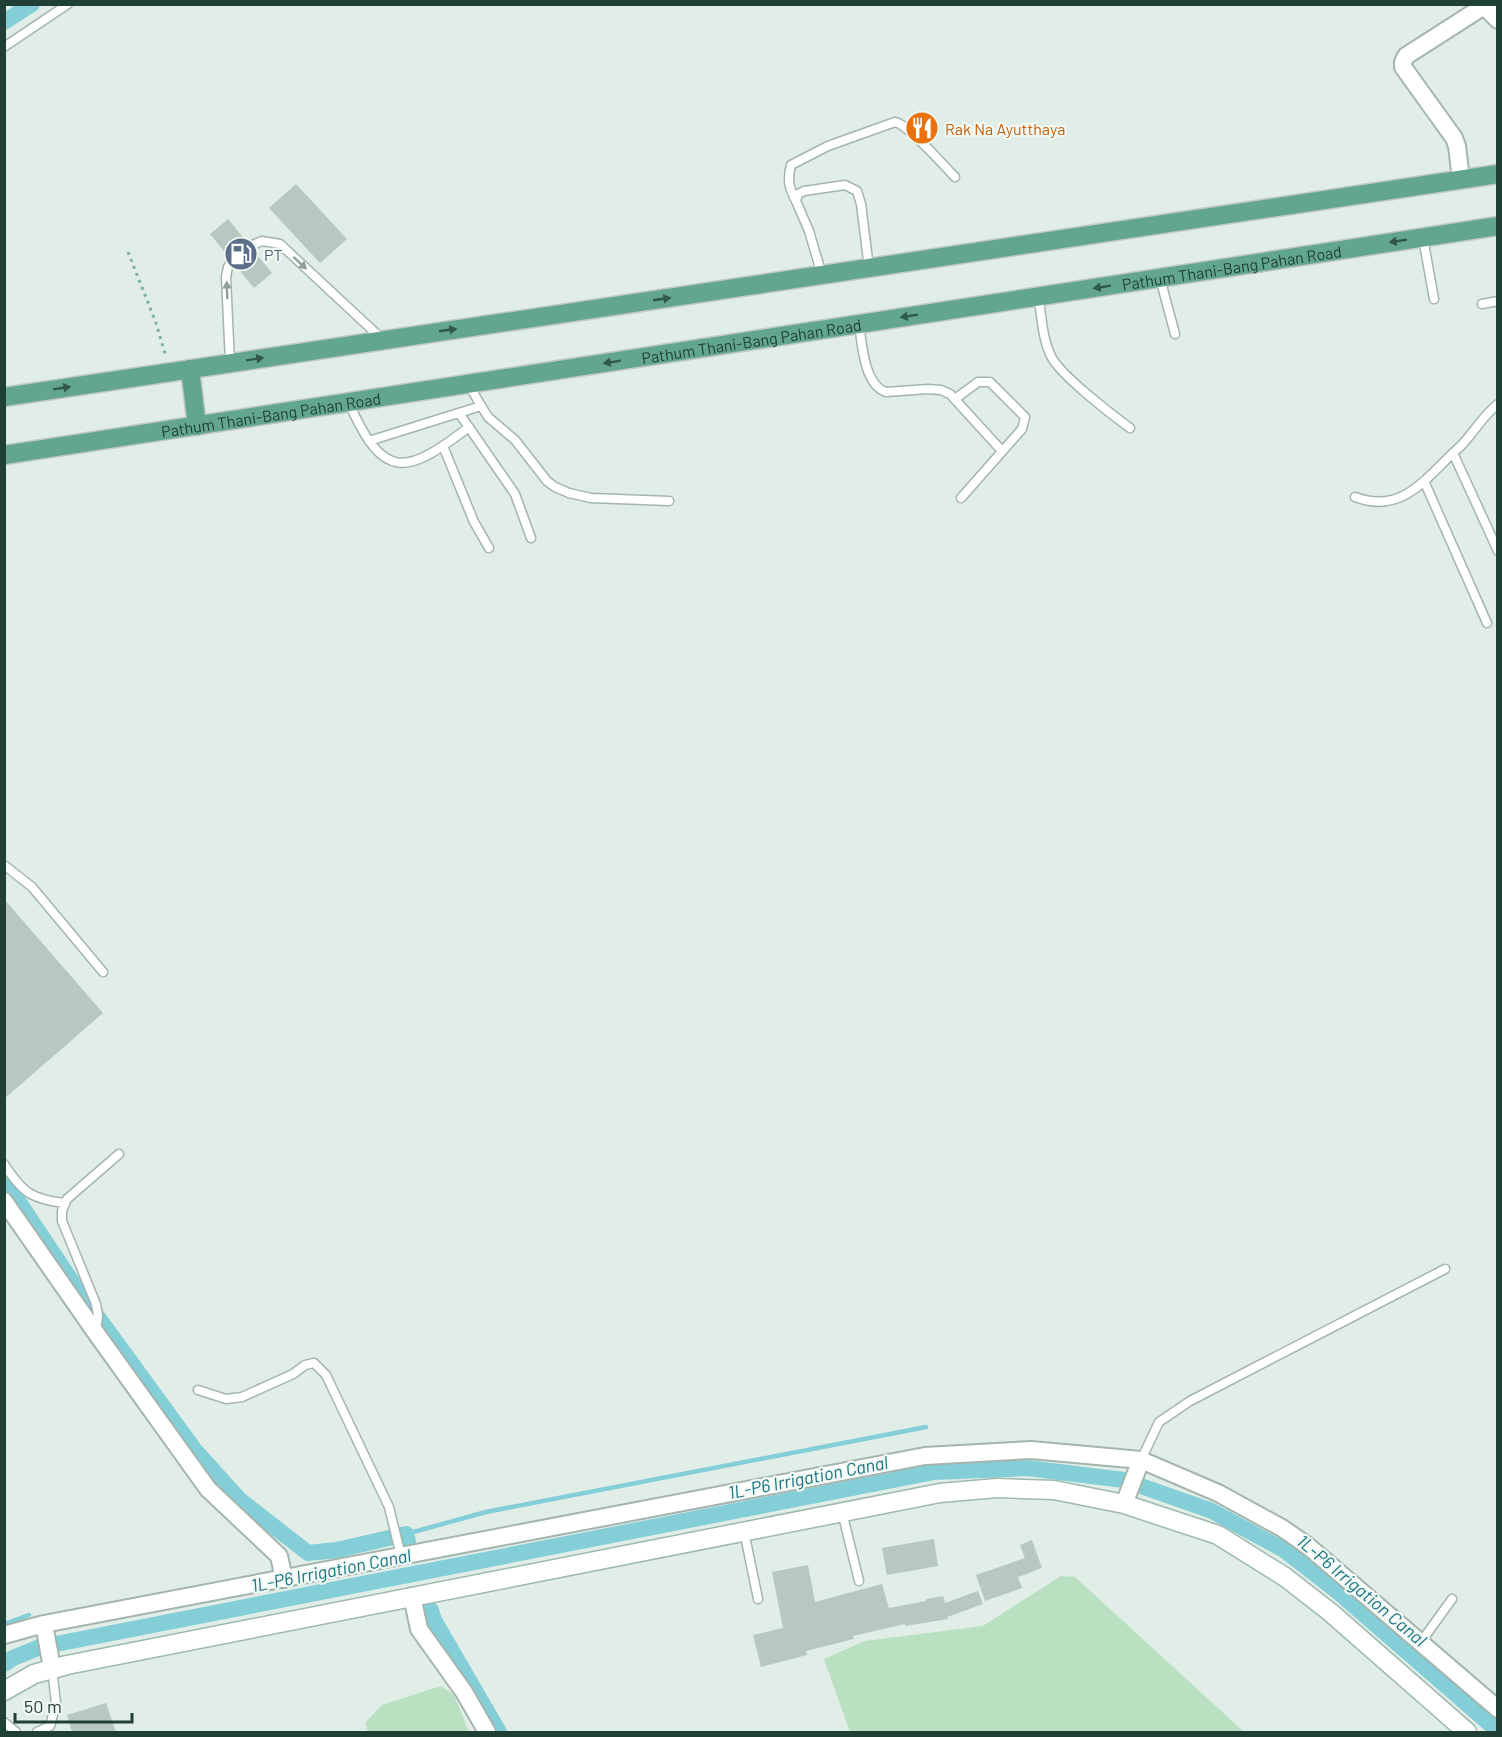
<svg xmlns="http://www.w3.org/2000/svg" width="1502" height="1737" viewBox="0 0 1502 1737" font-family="Barlow,sans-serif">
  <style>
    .green { fill: #b8e0c1 }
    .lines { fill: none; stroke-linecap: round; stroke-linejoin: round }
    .stream { stroke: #84ced7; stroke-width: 4.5 }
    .canal { stroke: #84ced7; stroke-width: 16 }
    .building { fill: #b6c8c0 }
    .lane-casing { stroke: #a3b5ae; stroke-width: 11 }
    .street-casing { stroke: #a3b5ae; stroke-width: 20 }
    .secondary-casing { stroke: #9eb9af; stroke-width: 21 }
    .primary-casing { stroke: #c1c9c6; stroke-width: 21 }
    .path { stroke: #7fb3a0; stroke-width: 3; stroke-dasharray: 3 4.5; stroke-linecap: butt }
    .lane { stroke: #fff; stroke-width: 8 }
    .street { stroke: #fff; stroke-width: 16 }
    .secondary { stroke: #fff; stroke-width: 18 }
    .primary { stroke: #62a691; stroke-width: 18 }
    .oneway { fill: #30594c }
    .oneway2 { fill: #909f9a }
    .labels { text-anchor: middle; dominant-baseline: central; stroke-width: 4.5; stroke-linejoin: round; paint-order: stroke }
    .food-label { font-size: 16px; fill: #c56008; stroke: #f2f9f5; text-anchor: start }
    .service-label { font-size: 16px; fill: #4e5e75; stroke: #f2f9f5; text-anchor: start }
    .street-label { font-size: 16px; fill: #203f35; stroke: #f2f9f5 }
    .water-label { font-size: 18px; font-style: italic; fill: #157380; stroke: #f2f9f5 }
  </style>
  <rect width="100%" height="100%" fill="#e1ede7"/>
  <!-- green -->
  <path class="green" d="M1061,1576L1075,1577L1244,1732H850L824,1659L865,1641L983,1626Z
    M441,1686L454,1695L469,1732H368L365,1723L382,1705Z"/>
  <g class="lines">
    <!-- stream -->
    <path class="stream" d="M406,1534L486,1512L926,1427
      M4,1624L29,1615"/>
    <!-- canal -->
    <path class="canal" d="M4,22L32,4
      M4,1180L73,1283L194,1449L240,1500L308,1553L337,1550L406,1534L408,1541
      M431,1610L434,1620L499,1732
      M56,1644L934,1472L1027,1468L1124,1480L1212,1511L1284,1550L1338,1592L1498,1731
      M4,1664L13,1658L40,1647"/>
  </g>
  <!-- building -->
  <path class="building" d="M296,184L347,239L320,263L269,208Z
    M228,219L246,241L244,246L246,251H254L272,273L254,288L236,266L237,258L233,255L228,256L210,234Z
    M4,899L103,1013L4,1099Z
    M934,1539L938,1566L887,1575L882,1548Z
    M1032,1540L1042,1568L1018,1577L1022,1588L985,1601L976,1575L1025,1558L1020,1545Z
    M808,1565L815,1602L882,1584L889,1608L926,1601V1599L943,1596L945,1603L978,1591L983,1604L947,1617L948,1619L905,1626V1624L853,1636L854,1639L806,1651L807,1655L761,1667L753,1635L783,1628L772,1572Z
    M106,1703L116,1732H72L67,1715Z"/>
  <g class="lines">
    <defs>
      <path id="lane" d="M4,47L68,4
        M796,201C789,188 787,180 791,165L828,146L895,122C909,125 943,165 955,177
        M1423,238L1434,299
        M250,246L262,241L280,244L382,339
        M822,275L809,231L796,201L798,194L804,191L845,185L857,191L861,204L869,268
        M1160,278L1175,334
        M1038,296C1042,316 1042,338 1051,356C1059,374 1112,415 1130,428
        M1482,304L1498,301
        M859,324C862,344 864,385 886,392L928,389L941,390L950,394L1002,451
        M230,363L226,277L228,267L232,261
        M468,384L488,417L515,440L547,481L555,487L569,493L591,498L669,501
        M955,399L978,382H990L1025,417L1022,429L961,498
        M349,403C384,482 406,475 469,427
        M459,413L515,494L531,538
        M369,441L481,406
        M443,446L474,522L489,548
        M1453,453L1498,551
        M1424,481L1487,623
        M1355,497C1395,512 1417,489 1444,462C1451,454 1460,448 1467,439C1477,427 1485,414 1498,404
        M4,865L32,887L103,972
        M4,1164C22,1192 31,1199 64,1203
        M96,1332L98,1315L96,1304L62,1221V1211L67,1199L119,1154
        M198,1390L226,1399L242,1397L293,1374L305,1365L314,1363L326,1375L389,1507L401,1556
        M1141,1460L1159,1422L1190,1401L1445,1269
        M842,1512L859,1581
        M744,1531L758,1599
        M1421,1642L1452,1599
        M4,1722L16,1732
        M37,1732L50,1726L56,1703L52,1669"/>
      <path id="street" d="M1461,179L1457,146L1454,138L1403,67V62L1406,56L1484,6L1498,20
        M4,1201L96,1333L208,1489L279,1556L284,1579
        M1124,1504L1141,1460
        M412,1596L419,1629L464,1692L487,1732
        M44,1624L52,1668
        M4,1635L44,1624L925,1456L1031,1450L1141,1460L1218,1493L1282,1528L1308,1546L1498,1709"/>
      <path id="secondary" d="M4,1691L34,1674L67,1665L940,1493L997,1488L1054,1490L1124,1504L1218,1535L1285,1577L1330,1612L1467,1732"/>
      <g id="primary">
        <path d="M190,369L197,426"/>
        <path d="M4,397L1498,174"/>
        <path id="s1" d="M4,455L1498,226"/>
      </g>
    </defs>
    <!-- lane casing -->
    <use href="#lane" class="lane-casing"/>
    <!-- street casing -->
    <use href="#street" class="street-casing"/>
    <!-- secondary casing -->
    <use href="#secondary" class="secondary-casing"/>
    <!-- primary casing -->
    <use href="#primary" class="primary-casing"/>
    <!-- path -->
    <path class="path" d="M128,252L156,323L166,357"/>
    <!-- lane -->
    <use href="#lane" class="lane"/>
    <!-- street -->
    <use href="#street" class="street"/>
    <!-- secondary -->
    <use href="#secondary" class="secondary"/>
    <!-- primary -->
    <use href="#primary" class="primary"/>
  </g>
  <!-- one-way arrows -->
  <defs><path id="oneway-solid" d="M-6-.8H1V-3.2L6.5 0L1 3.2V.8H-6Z" transform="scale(1.5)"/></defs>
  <g class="oneway">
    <use href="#oneway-solid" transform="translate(1398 241) rotate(171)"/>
    <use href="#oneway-solid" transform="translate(1102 287) rotate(171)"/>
    <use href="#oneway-solid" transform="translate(662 299) rotate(-8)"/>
    <use href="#oneway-solid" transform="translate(909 316) rotate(171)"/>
    <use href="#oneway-solid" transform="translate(448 330) rotate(-8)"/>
    <use href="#oneway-solid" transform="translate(255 359) rotate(-9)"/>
    <use href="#oneway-solid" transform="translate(612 362) rotate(171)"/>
    <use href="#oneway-solid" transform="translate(62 388) rotate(-9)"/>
  </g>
  <g class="oneway2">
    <use href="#oneway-solid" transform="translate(300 263) rotate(43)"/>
    <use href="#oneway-solid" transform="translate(227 290) rotate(-92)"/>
  </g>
  <!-- icons -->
  <defs>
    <symbol id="restaurant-disc" viewBox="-11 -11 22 22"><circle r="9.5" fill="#e8710a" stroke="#f2f9f5"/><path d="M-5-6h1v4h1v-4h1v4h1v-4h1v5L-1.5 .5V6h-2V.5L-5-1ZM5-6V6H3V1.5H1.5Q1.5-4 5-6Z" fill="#fff"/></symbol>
    <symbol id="fuel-disc" viewBox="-11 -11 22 22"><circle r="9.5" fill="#5c6f8a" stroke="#f2f9f5"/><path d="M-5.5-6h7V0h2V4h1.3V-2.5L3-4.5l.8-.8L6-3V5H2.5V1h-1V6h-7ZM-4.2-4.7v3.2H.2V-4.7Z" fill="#fff"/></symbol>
  </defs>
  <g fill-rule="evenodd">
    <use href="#restaurant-disc" x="903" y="109" width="38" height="38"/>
    <use href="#fuel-disc" x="222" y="235" width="38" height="38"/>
  </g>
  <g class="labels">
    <!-- food labels -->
    <g class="food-label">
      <text x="945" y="128">Rak Na Ayutthaya</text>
    </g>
    <!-- service labels -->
    <g class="service-label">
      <text x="264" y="254">PT</text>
    </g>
    <!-- street labels -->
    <g class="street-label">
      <text stroke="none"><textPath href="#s1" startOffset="1242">Pathum Thani-Bang Pahan Road</textPath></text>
      <text stroke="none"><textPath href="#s1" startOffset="756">Pathum Thani-Bang Pahan Road</textPath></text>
      <text stroke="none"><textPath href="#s1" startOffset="270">Pathum Thani-Bang Pahan Road</textPath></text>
    </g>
    <!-- water labels -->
    <g class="water-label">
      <text transform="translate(808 1477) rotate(-11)">1L-P6 Irrigation Canal</text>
      <text transform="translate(331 1570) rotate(-11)">1L-P6 Irrigation Canal</text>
      <text transform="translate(1362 1590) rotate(40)">1L-P6 Irrigation Canal</text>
    </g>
  </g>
  <!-- border -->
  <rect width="1502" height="1737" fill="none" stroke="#203f35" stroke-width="12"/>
  <!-- scale -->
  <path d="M15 1713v9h117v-9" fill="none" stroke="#203f35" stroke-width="3"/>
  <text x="24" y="1713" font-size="18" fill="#203f35" stroke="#f2f9f5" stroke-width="4.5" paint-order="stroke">50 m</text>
</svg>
